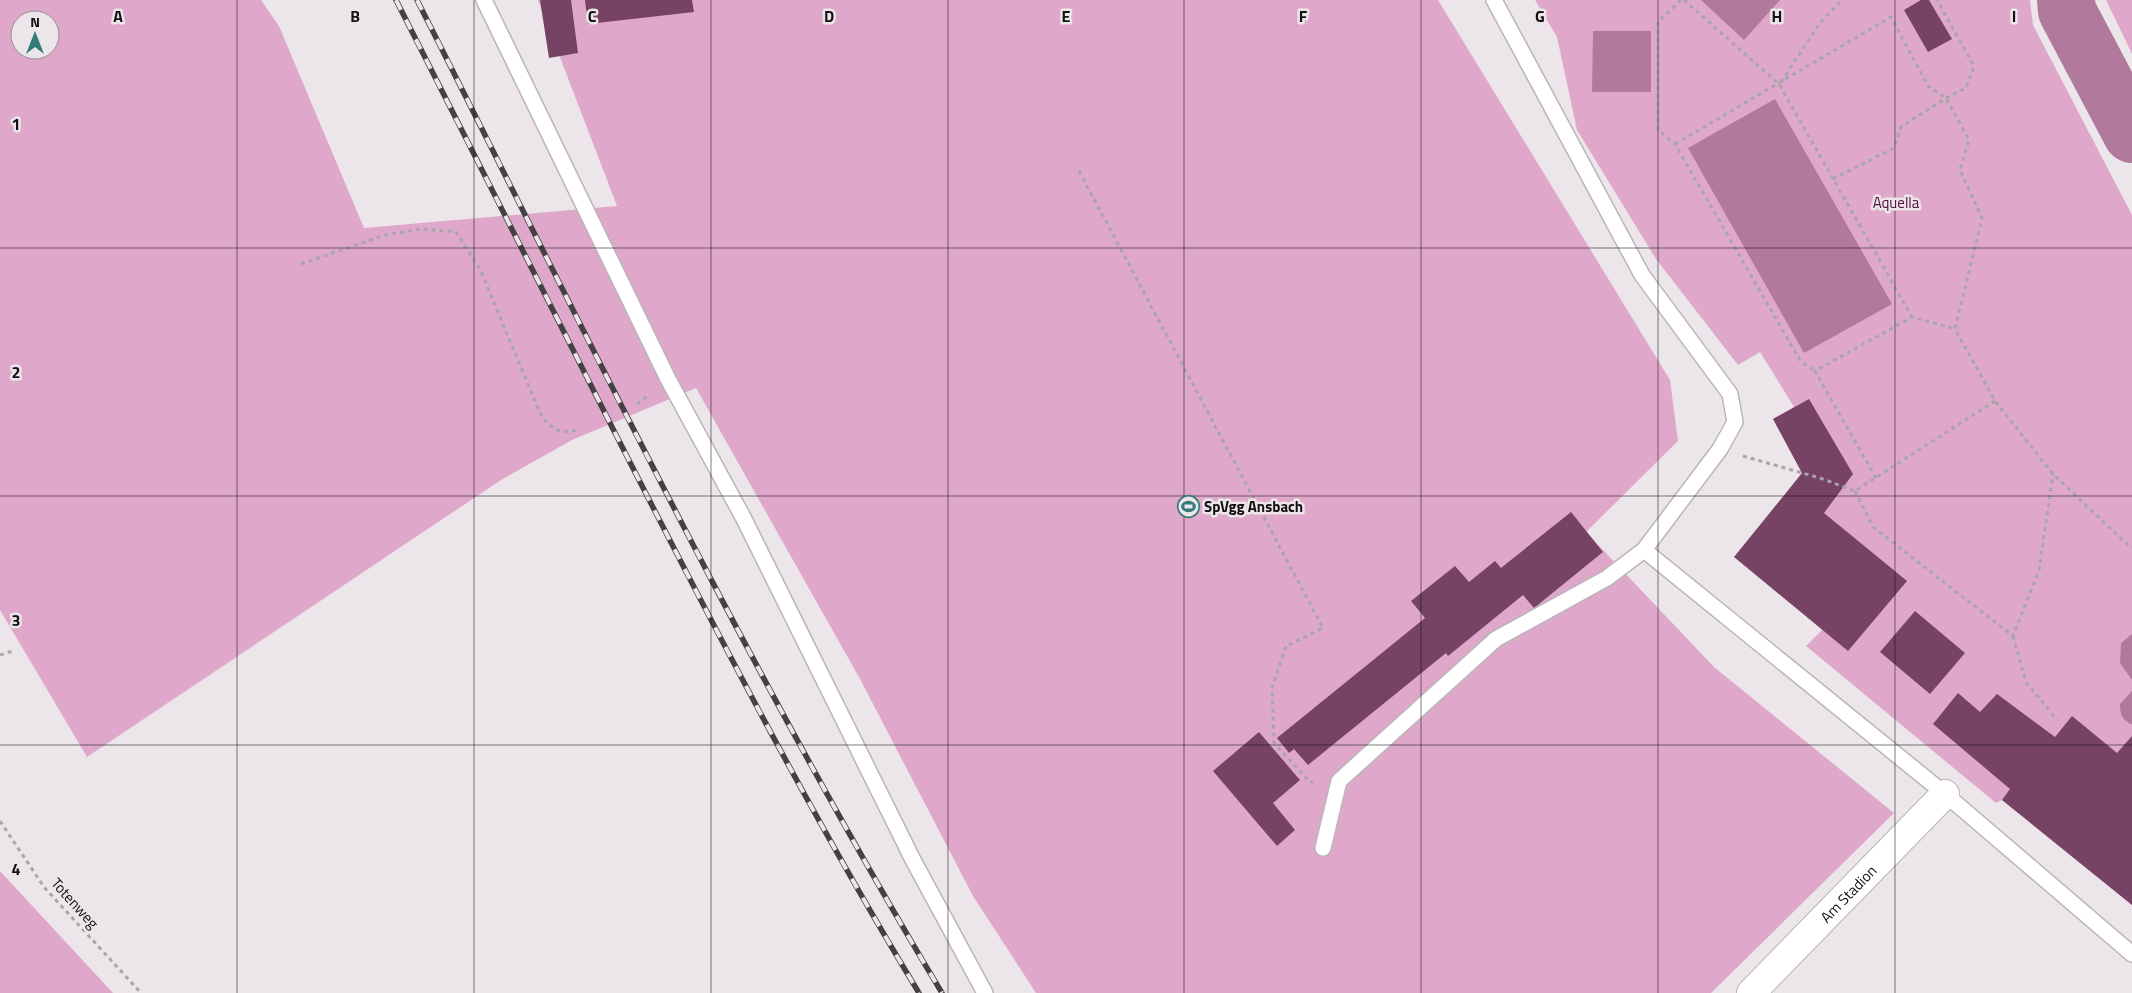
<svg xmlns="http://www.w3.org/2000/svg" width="2132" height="993" viewBox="0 0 2132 993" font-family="'Titillium Web',sans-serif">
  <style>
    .green { fill: #dfa8ca; fill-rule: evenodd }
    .water { fill: #b1799c }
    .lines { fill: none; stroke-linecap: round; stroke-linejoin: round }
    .river { stroke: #b1799c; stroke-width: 58 }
    .building { fill: #764364 }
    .service-casing { stroke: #bbb5b9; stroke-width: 18 }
    .minor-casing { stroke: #bbb5b9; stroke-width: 30 }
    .path { stroke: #aaa5a9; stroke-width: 3; stroke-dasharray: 4 4; stroke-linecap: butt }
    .service { stroke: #fff; stroke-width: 15 }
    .minor { stroke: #fff; stroke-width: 28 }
    .rail-casing { stroke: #444142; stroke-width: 5.5 }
    .rail { stroke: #ece6ea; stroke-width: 4; stroke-dasharray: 11; stroke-linecap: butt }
    .grid { fill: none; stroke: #131112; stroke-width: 1; stroke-opacity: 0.55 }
    .labels { text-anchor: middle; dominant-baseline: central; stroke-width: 5; stroke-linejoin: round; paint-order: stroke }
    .park-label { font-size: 15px; fill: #520d3f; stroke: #ece6ea }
    .poi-label { font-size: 15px; font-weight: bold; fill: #131112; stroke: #ece6ea; text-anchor: start }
    .street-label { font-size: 15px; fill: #131112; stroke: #ece6ea }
    .grid-label { font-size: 16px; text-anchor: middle; font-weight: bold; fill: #131112; stroke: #ece6ea; stroke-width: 5; stroke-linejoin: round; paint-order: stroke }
  </style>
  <rect width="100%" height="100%" fill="#ece6ea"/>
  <!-- green -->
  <path class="green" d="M0,0H261L279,26L364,228L617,206L538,0H1438L1670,380L1678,441L1586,532L1714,667L1894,813L1711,993H1036L973,896L860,679L696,388L572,440L501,480L87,757L0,610ZM20,20H50V50H20Z
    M1535,0H2030L2033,25L2132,215V905L2002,800L1996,803L1806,646L1822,630L1831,519L1792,486L1802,473L1773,419L1794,407L1760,352L1738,365L1656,259L1577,130L1557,37Z
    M2106,0H2132V54Z
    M0,871L113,993H0Z"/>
  <!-- water -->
  <path class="water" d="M1701,0H1780L1744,40Z
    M1593,31H1651V92H1592Z
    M1775,99L1892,304L1804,353L1688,148Z
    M2132,634V680L2120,663L2121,643Z
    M2132,691V724H2131C2122,719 2120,715 2120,704Z"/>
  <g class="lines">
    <!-- river -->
    <path class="river" d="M2066,0L2067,11L2132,134"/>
  </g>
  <!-- building -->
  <path class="building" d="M540,0H571L578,53L549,58Z
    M585,0H692L694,12L588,24Z
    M1921,0H1929L1952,39L1928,52L1904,10Z
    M1809,399L1853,474L1824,513L1907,581L1848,651L1734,557L1802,473L1773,419Z
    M1571,512L1603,552L1534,608L1523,595L1448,656L1446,653L1308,765L1294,749L1289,753L1277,738L1425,618L1411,601L1455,566L1469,582L1495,561L1501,568Z
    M1915,611L1965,653L1930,694L1880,652Z
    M1958,693L1980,712L1997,694L2055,737L2072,716L2117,753L2132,736V905L2002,800L2010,789L1933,724Z
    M1259,732L1300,780L1273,803L1295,830L1277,846L1213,771Z"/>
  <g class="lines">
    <defs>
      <path id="service" d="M484,0L668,379L744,519L913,860L985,993
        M1644,550L1945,794L2132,954
        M1323,848L1339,781L1496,639L1607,578L1644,550L1720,449L1735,422L1730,394L1642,275L1494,0"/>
      <g id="minor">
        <path id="s1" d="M1751,993L1945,794"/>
      </g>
    </defs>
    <!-- service casing -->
    <use href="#service" class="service-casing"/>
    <!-- minor casing -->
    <use href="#minor" class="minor-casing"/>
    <!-- path -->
    <path class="path" d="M1681,0L1658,22V130L1675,144L1801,362L1815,371
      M1684,0L1779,84L1912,317
      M1781,82L1820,23L1842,0
      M1675,144L1891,17L1928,86L1946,98L1969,140L1960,170L1982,218L1955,329L1995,401L2053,474L2130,547H2132
      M1079,171L1323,628L1286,646L1272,688L1274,743L1310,782H1313
      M1833,179L1894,148L1901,127L1946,98L1966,88L1974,66L1937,0
      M301,264L385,235L421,229L456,232L480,269L540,413C551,430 560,435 580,429
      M637,404L650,394
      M1743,456L1820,478L1855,491L1995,401
      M1876,478L1815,371L1912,317L1955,329
      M1855,491L1873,527L2013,636L2039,570L2053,474
      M2013,636L2026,682L2057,720
      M0,655L13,651
      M0,821L44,887L141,993"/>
    <!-- service -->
    <use href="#service" class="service"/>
    <!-- minor -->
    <use href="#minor" class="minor"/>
    <defs>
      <path id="rail" d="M396,0C467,141 539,282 610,423C708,616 807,808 919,993
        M417,0C586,334 749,672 942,993"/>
    </defs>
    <!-- rail casing -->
    <use href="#rail" class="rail-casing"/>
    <!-- rail -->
    <use href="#rail" class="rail"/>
  </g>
  <!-- grid -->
  <path class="grid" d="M237,0V993M474,0V993M711,0V993M948,0V993M1184,0V993M1421,0V993M1658,0V993M1895,0V993M0,248H2132M0,496H2132M0,745H2132"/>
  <!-- icons -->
  <defs>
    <symbol id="stadium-ring" viewBox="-11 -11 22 22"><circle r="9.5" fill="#ece6ea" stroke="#327b78" stroke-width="1.5"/><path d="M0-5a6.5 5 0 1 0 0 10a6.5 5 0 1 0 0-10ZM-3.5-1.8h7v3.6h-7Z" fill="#327b78"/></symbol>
  </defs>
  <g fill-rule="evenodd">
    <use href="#stadium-ring" x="1176" y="494" width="25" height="25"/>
  </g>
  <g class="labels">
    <!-- park labels -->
    <g class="park-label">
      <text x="1896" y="202">Aquella</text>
    </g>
    <!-- poi labels -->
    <g class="poi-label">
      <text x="1204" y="506">SpVgg Ansbach</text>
    </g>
    <!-- street labels -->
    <g class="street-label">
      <text stroke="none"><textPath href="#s1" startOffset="139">Am Stadion</textPath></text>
      <text transform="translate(75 903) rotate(48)">Totenweg</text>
    </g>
  </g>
  <g class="grid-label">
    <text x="118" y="22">A</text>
    <text x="355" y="22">B</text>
    <text x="592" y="22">C</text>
    <text x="829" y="22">D</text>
    <text x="1066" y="22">E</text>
    <text x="1303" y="22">F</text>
    <text x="1540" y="22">G</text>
    <text x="1777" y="22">H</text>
    <text x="2014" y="22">I</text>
    <text x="16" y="130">1</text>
    <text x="16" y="378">2</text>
    <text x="16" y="626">3</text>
    <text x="16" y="875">4</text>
  </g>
  <!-- north arrow -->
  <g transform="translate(35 35)"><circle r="24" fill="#ece6ea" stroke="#959194"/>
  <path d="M0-4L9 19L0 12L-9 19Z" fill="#327b78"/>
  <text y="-8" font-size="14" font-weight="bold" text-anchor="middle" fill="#131112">N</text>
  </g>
</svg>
